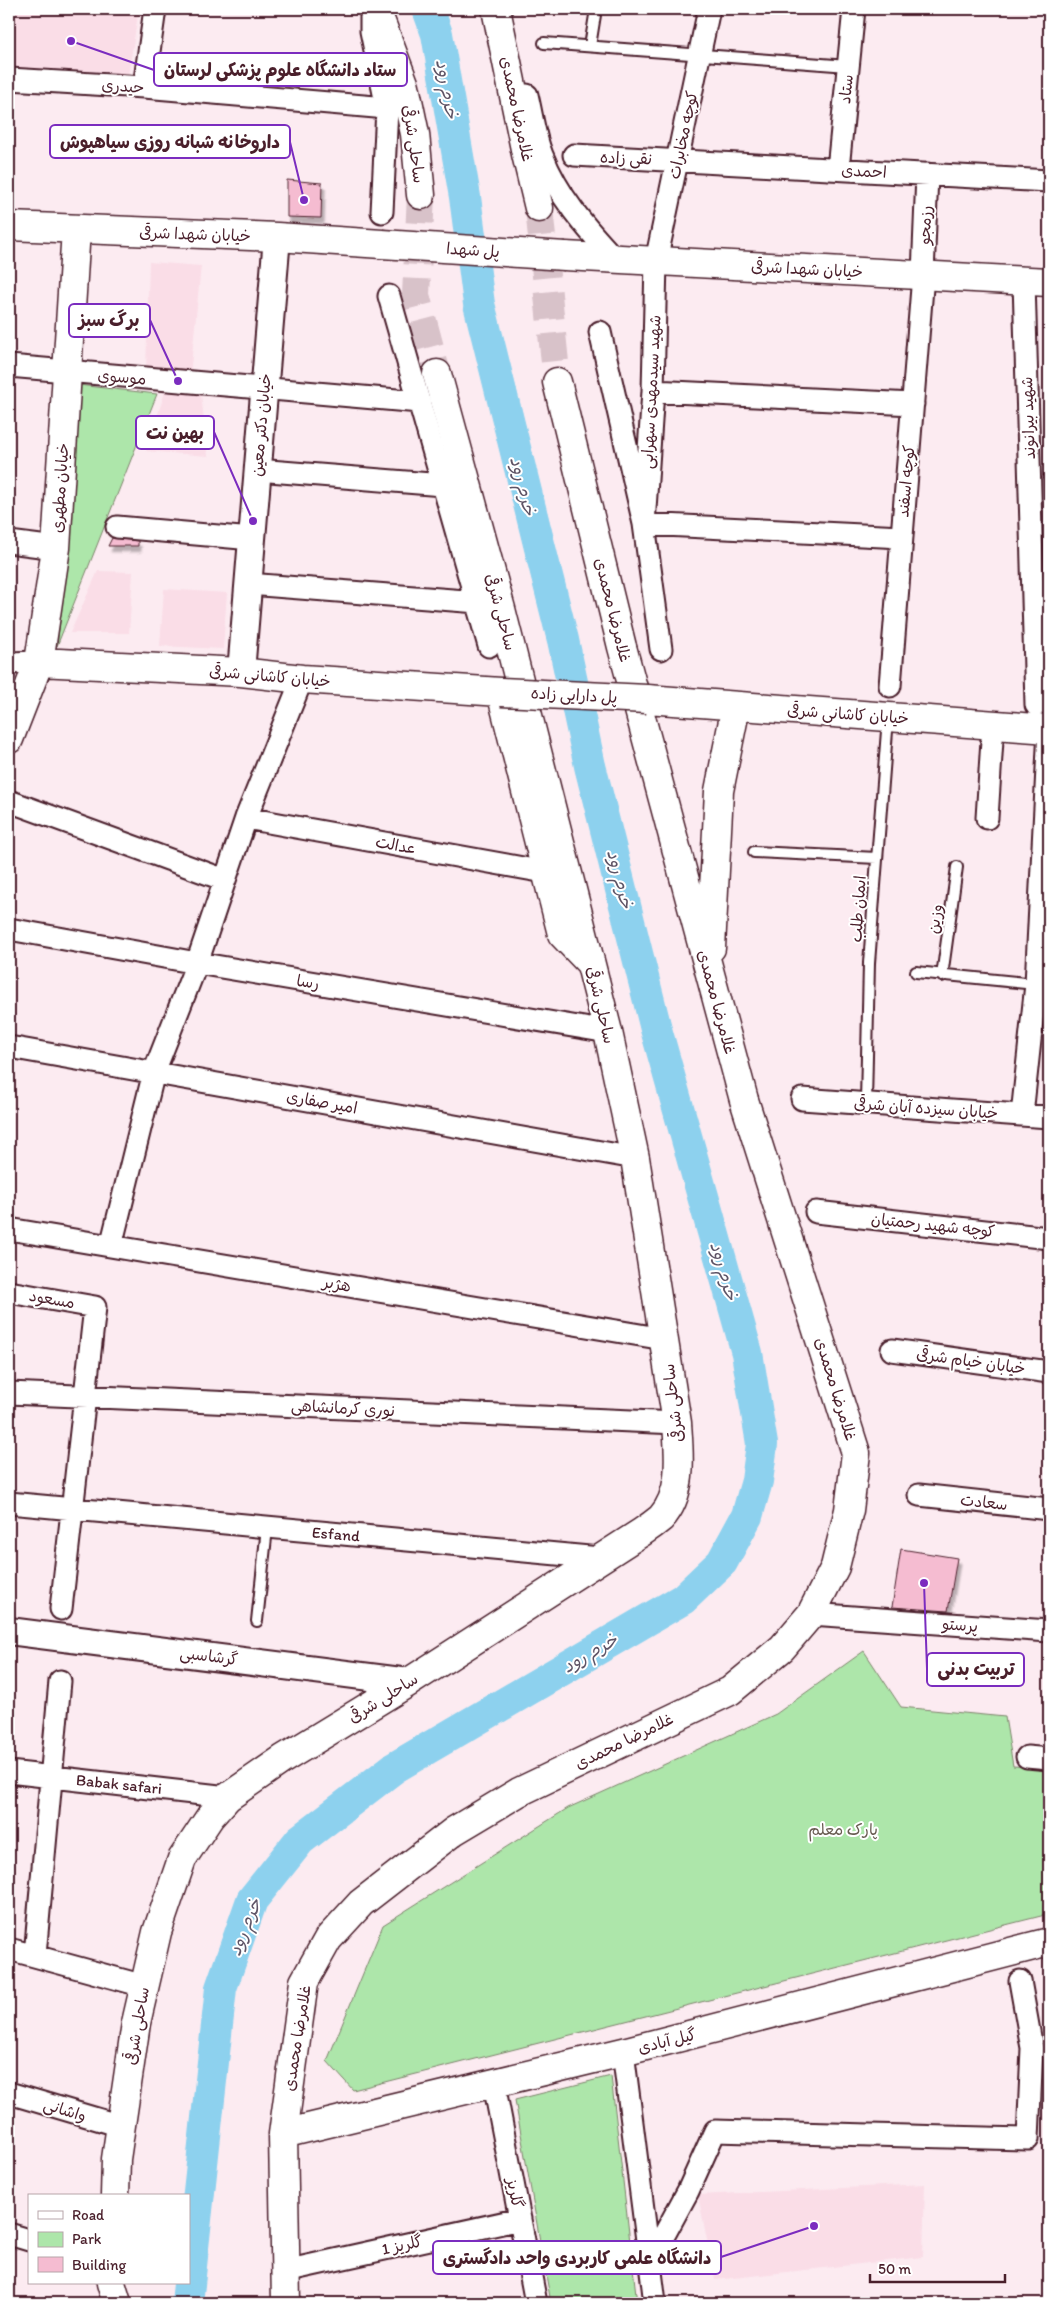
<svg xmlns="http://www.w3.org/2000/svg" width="1058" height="2312" viewBox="0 0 1058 2312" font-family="Itim,'Playpen Sans Arabic',sans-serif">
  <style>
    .built { fill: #fadde7 }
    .green { fill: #ade6aa; stroke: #7c826a }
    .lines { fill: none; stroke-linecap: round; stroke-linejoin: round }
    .river { stroke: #8dd1ee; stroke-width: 32 }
    .building { fill: #f5bcd1; stroke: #4a1f2b; filter: url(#shadow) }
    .secondary-tunnel { stroke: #d8c2c9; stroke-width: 28; stroke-dasharray: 28 14; stroke-linecap: butt }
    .service-casing { stroke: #4a1f2b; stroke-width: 14 }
    .minor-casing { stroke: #4a1f2b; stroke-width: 25 }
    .tertiary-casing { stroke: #4a1f2b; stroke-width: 30 }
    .secondary-casing { stroke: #4a1f2b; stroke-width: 31 }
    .service { stroke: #fff; stroke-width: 10 }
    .minor { stroke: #fff; stroke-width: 21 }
    .tertiary { stroke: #fff; stroke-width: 26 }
    .secondary { stroke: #fff; stroke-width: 28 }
    .secondary-bridge-casing { stroke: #4a1f2b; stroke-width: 31; stroke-linecap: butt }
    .secondary-bridge { stroke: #fff; stroke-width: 28 }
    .labels { text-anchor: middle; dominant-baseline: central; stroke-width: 4; stroke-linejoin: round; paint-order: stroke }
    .street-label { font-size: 16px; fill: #4a1f2b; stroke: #fff }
    .park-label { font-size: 16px; fill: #685b51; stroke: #fff }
    .water-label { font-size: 18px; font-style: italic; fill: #5e5466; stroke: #fff }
    .leader { fill: none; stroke: #7b2cbf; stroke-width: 2 }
    .callout-dot { fill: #7b2cbf; stroke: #fff; stroke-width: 2 }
    .callout { fill: #fff; stroke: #7b2cbf; stroke-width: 2 }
    .callout-label { font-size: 18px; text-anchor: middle; font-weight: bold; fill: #4a1f2b }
  </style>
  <defs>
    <filter id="shadow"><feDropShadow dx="3" dy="5.5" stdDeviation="1" flood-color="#0004"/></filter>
  </defs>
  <rect width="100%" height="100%" fill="#fcebf1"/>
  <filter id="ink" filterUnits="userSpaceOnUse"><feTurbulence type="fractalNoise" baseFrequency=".02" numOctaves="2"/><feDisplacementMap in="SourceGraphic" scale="10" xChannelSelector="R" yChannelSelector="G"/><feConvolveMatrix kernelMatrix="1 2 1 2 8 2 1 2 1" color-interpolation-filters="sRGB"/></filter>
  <g filter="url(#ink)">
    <!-- built -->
    <path class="built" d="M9,9H139L128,76L9,74Z
      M149,262L201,266L190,376L146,372Z
      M165,392L201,394L208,456L146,451Z
      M98,571L133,572L129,633H70Z
      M164,589L227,593L223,649L160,646Z
      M925,2184L923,2257L715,2280L698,2195Z"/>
    <!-- green -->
    <path class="green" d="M78,385L157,394L57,646L68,554Z
      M864,1651L901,1707L1005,1717L1013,1766L1049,1768V1914L353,2090L327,2061L383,1925L568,1808L776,1714Z
      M611,2076L637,2303H551L515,2100Z"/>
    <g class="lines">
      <!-- river -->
      <path class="river" d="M187,2303L221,1988L252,1900L300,1840L394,1768L683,1599L722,1562L747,1516L757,1481L762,1444L747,1353L656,1029L590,766L563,640L479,304L465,197L437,34L428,9"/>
    </g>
    <!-- building -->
    <path class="building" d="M287,180L322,183L321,218L287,217Z
      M112,538L138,541V546H108Z
      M901,1549L957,1558L948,1611L892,1607Z"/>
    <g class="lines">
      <!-- secondary-tunnel -->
      <path class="secondary-tunnel" d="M421,195L416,295L437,374
        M539,208L557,382"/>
      <defs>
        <path id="service" d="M544,43L848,66
          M590,46L596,9
          M754,852L877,858
          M916,972L1036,984
          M942,976L957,867
          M866,1103L869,963L888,718
          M257,1621L267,1528"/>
        <path id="minor" d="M709,9L656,261L653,391L644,524L902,537
          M371,11V31L387,108L382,212
          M9,79L144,87L387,108
          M144,87L155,9
          M527,95C532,115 534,136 542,155C558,196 585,227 615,259
          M574,155L1049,181
          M838,169L854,9
          M1024,281L1036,705
          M389,296L489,646
          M600,332L644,524L661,649
          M9,366L420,402
          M653,391L913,404
          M257,470L443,485
          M117,527L252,539
          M9,542L56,548
          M248,584L478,602
          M9,663L39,662
          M890,686L923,275L927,174
          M9,801L225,880
          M246,818L545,872
          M987,818L993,724
          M9,929L197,963L608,1032
          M9,1047L635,1158
          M802,1099L1049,1117
          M1022,1115L1036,984L1049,729
          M816,1212L1049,1238
          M9,1229L664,1339
          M111,1246L154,1072L197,963L246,818L302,679
          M9,1292L95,1307L61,1609
          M892,1350L1049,1372
          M9,1393L677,1423
          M919,1495L1049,1509
          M9,1503L600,1558
          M811,1614L1049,1631
          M1027,1757L1049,1759
          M9,1772L228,1797
          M9,1949L144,1986
          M35,1955L60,1681
          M623,2052L655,2303
          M494,2084L536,2303
          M9,2093L121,2126
          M9,2234L29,2240
          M650,2261L688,2191L715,2131L1028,2139L1032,2048L1020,1981
          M285,2271L520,2219"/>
        <path id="tertiary" d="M241,672L277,237
          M9,1631L409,1682"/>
        <path id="secondary" d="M376,9L405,86L415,134L421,195
          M496,9L526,154L539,208
          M9,226L277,237L382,244
          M565,256L1049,282
          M39,662L241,672L302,679L501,692L562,934L590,963
          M647,699L1049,729
          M9,739L39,662L56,548L76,229
          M711,948L719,791L736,706
          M283,2134L623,2052L1049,1942
          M115,2196L116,2159L136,2023L157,1932L182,1859L210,1817L228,1797L283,1759L409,1682L642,1532C648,1528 655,1523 661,1518C684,1493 679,1454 677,1423L635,1158L608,1032L501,609L437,374
          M111,2283L117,2303
          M286,2303L283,2134L304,1982L328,1939L361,1903L454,1831L519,1792L730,1691L782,1648L811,1614L835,1567L849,1510L856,1453L744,1100L622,647L557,382"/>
      </defs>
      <!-- service casing -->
      <use href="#service" class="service-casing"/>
      <!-- minor casing -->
      <use href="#minor" class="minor-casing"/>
      <!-- tertiary casing -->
      <use href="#tertiary" class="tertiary-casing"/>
      <!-- secondary casing -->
      <use href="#secondary" class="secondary-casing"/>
      <!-- service -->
      <use href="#service" class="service"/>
      <!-- minor -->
      <use href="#minor" class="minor"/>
      <!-- tertiary -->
      <use href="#tertiary" class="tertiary"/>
      <!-- secondary -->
      <use href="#secondary" class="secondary"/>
      <defs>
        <path id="secondary-bridge" d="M382,244L565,256
          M501,692L647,699"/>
      </defs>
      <!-- secondary-bridge casing -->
      <use href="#secondary-bridge" class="secondary-bridge-casing"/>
      <!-- secondary-bridge -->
      <use href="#secondary-bridge" class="secondary-bridge"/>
    </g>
  </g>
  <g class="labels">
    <!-- street labels -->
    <g class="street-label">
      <text transform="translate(123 86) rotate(4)">حیدری</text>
      <text transform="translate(846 89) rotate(-84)">ستاد</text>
      <text transform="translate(517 109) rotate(78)">غلامرضا محمدی</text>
      <text transform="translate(683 135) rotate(-78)">کوچه مخابرات</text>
      <text transform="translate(414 144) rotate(82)">ساحلی شرقی</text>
      <text transform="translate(626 158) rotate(2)">نقی زاده</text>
      <text transform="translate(864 171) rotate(3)">احمدی</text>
      <text transform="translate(925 225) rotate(-88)">رزمجو</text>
      <text transform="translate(195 234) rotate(2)">خیابان شهدا شرقی</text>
      <text transform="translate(473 250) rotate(4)">پل شهدا</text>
      <text transform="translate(807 269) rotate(3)">خیابان شهدا شرقی</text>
      <text transform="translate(122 377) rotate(5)">موسوی</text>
      <text transform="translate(651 392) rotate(-87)">شهید سیدمهدی سهرابی</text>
      <text transform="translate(1028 418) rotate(-92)">شهید بیرانوند</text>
      <text transform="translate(261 425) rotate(-85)">خیابان دکتر معین</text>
      <text transform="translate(906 481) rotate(-85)">کوچه اسفند</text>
      <text transform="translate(60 488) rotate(-86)">خیابان مطهری</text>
      <text transform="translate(613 610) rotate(76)">غلامرضا محمدی</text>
      <text transform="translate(501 612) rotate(75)">ساحلی شرقی</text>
      <text transform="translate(270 676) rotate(5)">خیابان کاشانی شرقی</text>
      <text transform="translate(574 695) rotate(3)">پل دارایی زاده</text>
      <text transform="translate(848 714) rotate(4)">خیابان کاشانی شرقی</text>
      <text transform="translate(396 845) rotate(10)">عدالت</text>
      <text transform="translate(858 909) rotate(-86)">ایمان طلب</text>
      <text transform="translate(935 919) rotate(-82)">وزین</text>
      <text transform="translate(308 982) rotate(9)">رسا</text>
      <text transform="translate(717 1002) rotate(75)">غلامرضا محمدی</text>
      <text transform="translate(601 1005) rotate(77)">ساحلی شرقی</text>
      <text transform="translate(322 1102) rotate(10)">امیر صفاری</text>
      <text transform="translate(926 1108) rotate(4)">خیابان سیزده آبان شرقی</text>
      <text transform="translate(933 1225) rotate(6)">کوچه شهید رحمتیان</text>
      <text transform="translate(337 1284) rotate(10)">هژبر</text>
      <text transform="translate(52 1299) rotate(10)">مسعود</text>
      <text transform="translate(971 1361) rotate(8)">خیابان خیام شرقی</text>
      <text transform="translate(836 1389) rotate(73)">غلامرضا محمدی</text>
      <text transform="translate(673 1403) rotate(-97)">ساحلی شرقی</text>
      <text transform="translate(343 1408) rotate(3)">نوری کرمانشاهی</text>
      <text transform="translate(984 1502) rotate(6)">سعادت</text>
      <text transform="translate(336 1534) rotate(5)">Esfand</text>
      <text transform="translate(960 1625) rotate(4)">پرستو</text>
      <text transform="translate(209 1656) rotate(7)">گرشاسبی</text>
      <text transform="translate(383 1698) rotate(-32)">ساحلی شرقی</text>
      <text transform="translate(624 1741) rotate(-26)">غلامرضا محمدی</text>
      <text transform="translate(119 1784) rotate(6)">Babak safari</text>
      <text transform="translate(137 2026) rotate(-80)">ساحلی شرقی</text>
      <text transform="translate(297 2038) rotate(-81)">غلامرضا محمدی</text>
      <text transform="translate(667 2041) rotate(-14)">گیل آبادی</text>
      <text transform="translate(65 2110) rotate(17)">واشانی</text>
      <text transform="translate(515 2193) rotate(79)">گلریز</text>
      <text transform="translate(402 2245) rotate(-12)">گلریز 1</text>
    </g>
    <!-- park labels -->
    <g class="park-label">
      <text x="843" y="1829">پارک معلم</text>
    </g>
    <!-- water labels -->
    <g class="water-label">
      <text transform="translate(447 89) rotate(80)">خرم رود</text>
      <text transform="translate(523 486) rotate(76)">خرم رود</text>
      <text transform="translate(620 879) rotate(76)">خرم رود</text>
      <text transform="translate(724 1271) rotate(74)">خرم رود</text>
      <text transform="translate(590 1653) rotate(-30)">خرم رود</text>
      <text transform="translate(245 1927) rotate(-68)">خرم رود</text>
    </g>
  </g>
  <!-- callouts -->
  <path class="leader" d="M71 41L154 70M304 200L290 142M178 381L150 320M253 521L214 432M924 1583L927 1669M814 2226L721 2257"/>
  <g class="callout-dot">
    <circle cx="71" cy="41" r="5"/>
    <circle cx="304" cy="200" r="5"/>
    <circle cx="178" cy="381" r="5"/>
    <circle cx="253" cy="521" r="5"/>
    <circle cx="924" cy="1583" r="5"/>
    <circle cx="814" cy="2226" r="5"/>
  </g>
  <g class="callout">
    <rect x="154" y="53" width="253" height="33" rx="5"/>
    <rect x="50" y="125" width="240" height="33" rx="5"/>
    <rect x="69" y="304" width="81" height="33" rx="5"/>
    <rect x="136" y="416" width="78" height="33" rx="5"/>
    <rect x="927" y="1653" width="97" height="33" rx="5"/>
    <rect x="433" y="2241" width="288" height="33" rx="5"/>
  </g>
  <g class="callout-label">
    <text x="280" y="76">ستاد دانشگاه علوم پزشکی لرستان</text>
    <text x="170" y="148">داروخانه شبانه روزی سیاهپوش</text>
    <text x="109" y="326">برگ سبز</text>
    <text x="175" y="439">بهین نت</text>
    <text x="976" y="1675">تربیت بدنی</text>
    <text x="577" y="2264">دانشگاه علمی کاربردی واحد دادگستری</text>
  </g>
  <!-- margin -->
  <rect width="1058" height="2312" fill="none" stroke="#fff" stroke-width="30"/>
  <rect x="15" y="15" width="1028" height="2282" fill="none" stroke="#4a1f2b" stroke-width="2" filter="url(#ink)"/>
  <!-- legend -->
  <rect x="28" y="2194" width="162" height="90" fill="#ffffff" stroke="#b7a5aa"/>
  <rect x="38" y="2211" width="25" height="8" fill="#ffffff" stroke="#b7a5aa"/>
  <text x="72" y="2220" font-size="15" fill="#4a1f2b">Road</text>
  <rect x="38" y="2232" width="25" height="15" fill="#ade6aa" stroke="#b7a5aa"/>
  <text x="72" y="2244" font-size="15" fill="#4a1f2b">Park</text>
  <rect x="38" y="2257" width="25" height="15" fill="#f5bcd1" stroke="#b7a5aa"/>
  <text x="72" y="2270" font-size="15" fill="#4a1f2b">Building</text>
  <!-- scale -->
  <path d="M870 2274v8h135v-8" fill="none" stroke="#4a1f2b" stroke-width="2.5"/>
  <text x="878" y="2274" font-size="15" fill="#4a1f2b" stroke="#ffffff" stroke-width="4" paint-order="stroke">50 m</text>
</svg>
